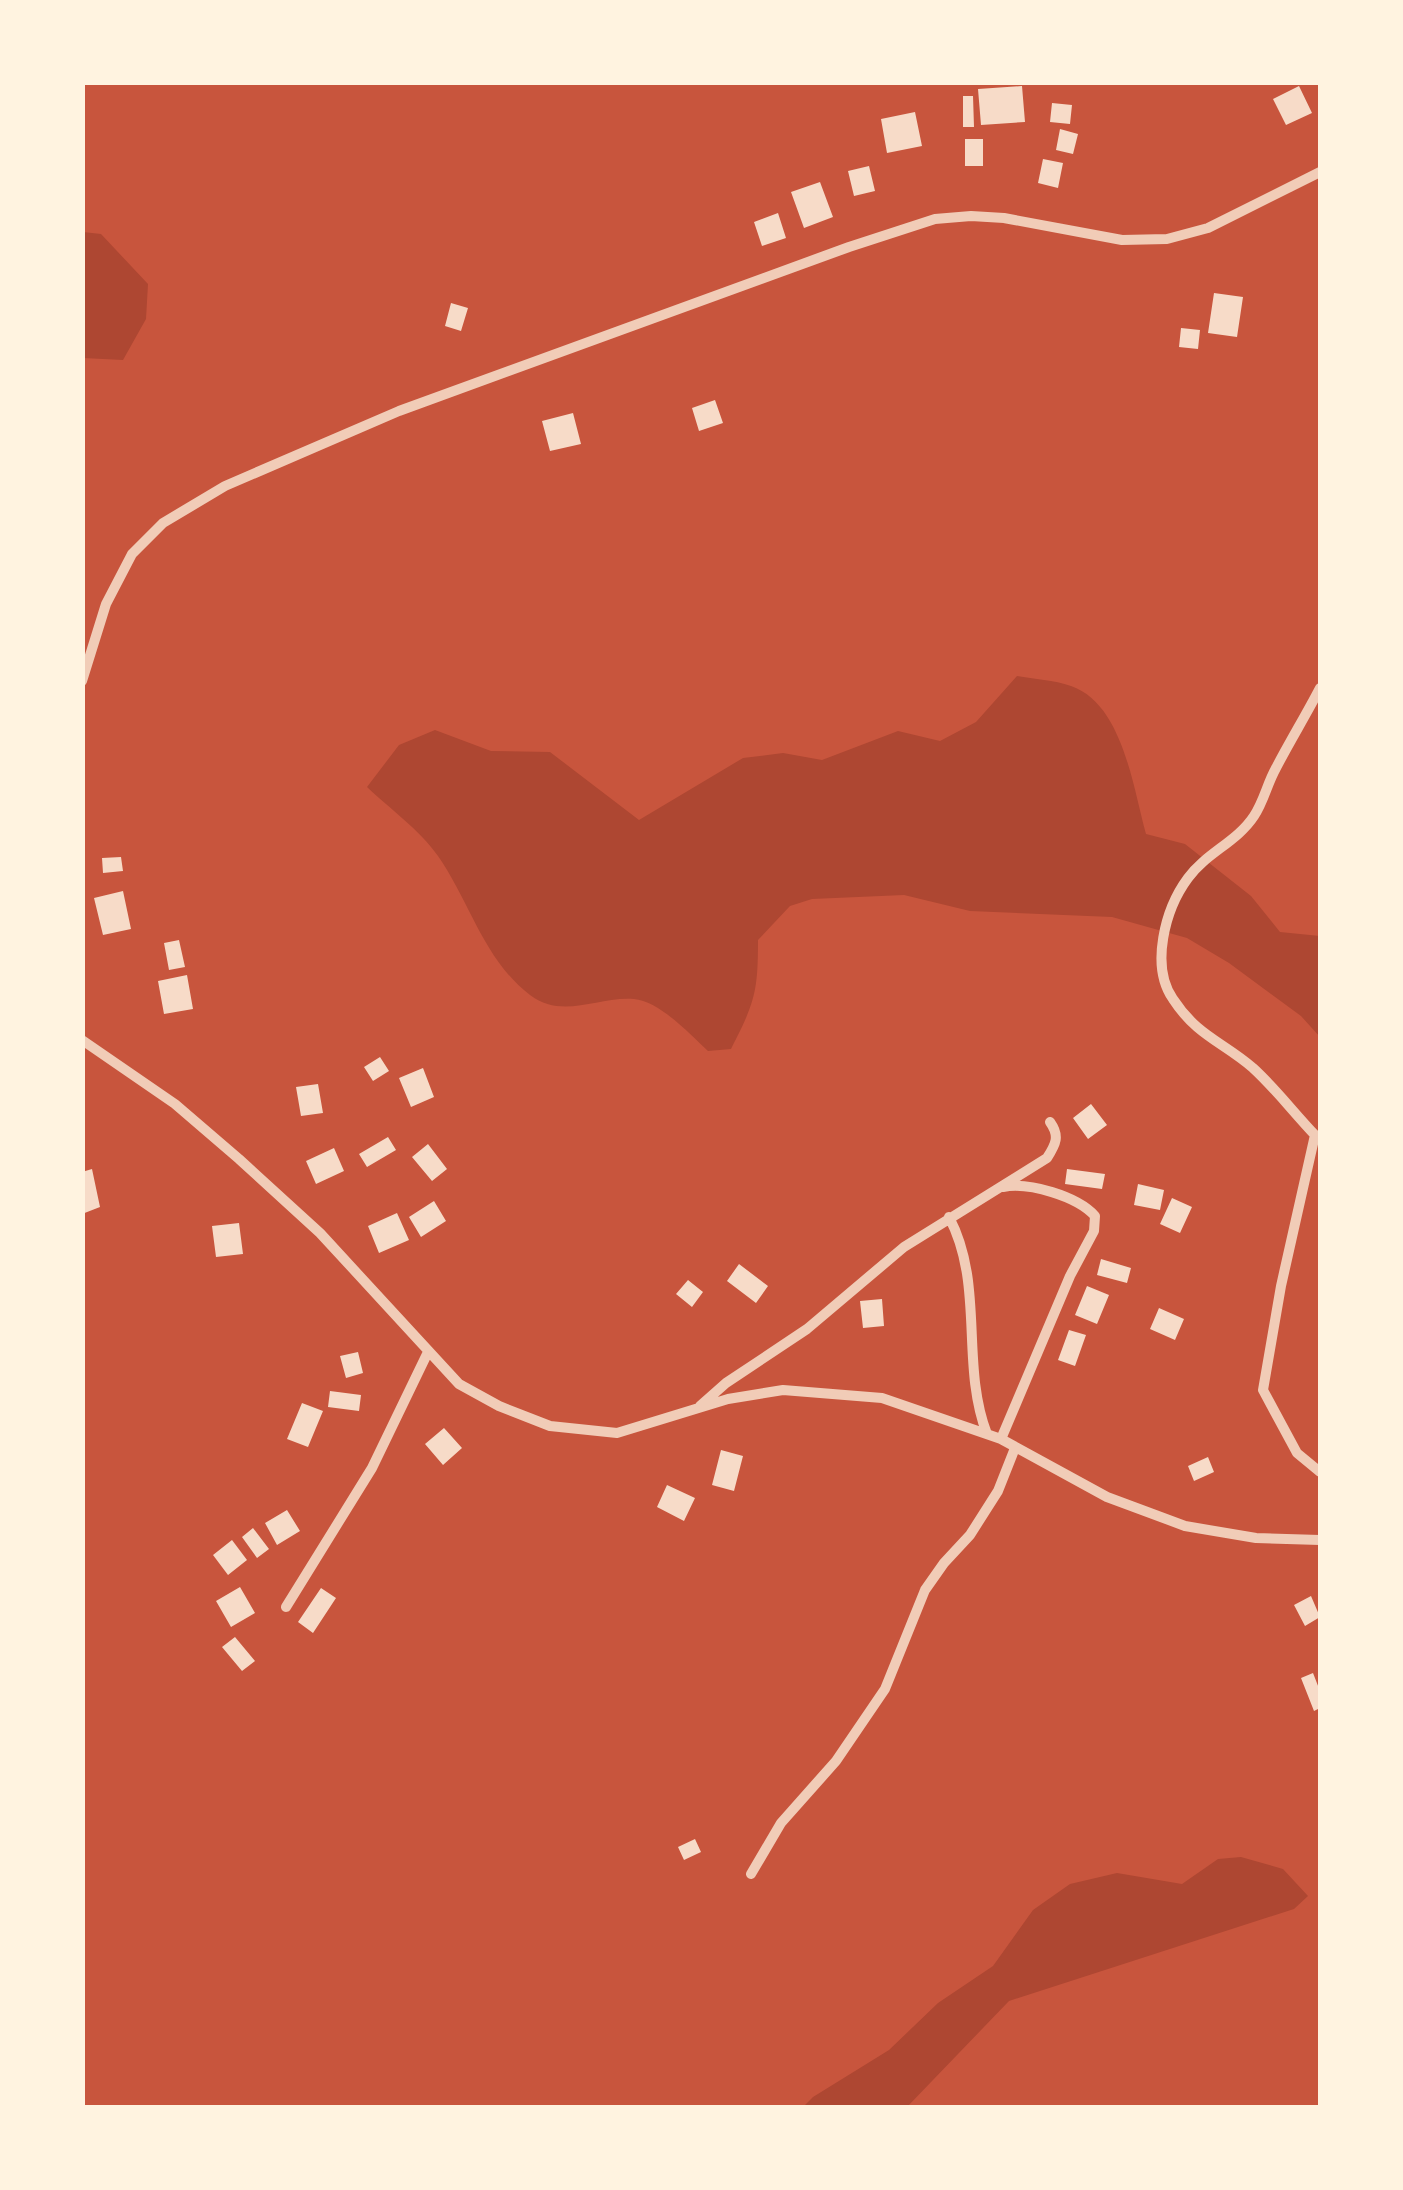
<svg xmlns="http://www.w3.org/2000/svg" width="1403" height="2190" viewBox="0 0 1403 2190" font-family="Helvetica,sans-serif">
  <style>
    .green { fill: #ae4732 }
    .building { fill: #f7dbc8 }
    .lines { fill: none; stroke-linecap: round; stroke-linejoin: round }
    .minor { stroke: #f1ccb7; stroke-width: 10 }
  </style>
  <rect width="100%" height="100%" fill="#c8553d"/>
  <!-- green -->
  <path class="green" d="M83,232L101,234L148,284L146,319L123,360L83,358Z
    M1017,676C1034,679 1054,680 1071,686C1123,704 1133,788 1146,834L1185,844L1251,896L1280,932L1320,936V1037L1301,1016L1229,963L1187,938L1112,917L970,911L904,895L812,899L790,906L758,940C758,992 755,1002 731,1049L708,1051C690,1034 659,1001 634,999C598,996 563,1020 530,995C484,960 470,902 438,856C420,830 389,808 367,787L399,745L435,730L491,751L550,752L639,820L743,758L783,753L822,760L898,731L940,741L976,722Z
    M1241,1857L1283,1869L1308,1896L1294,1909L1009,2001L907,2107H803L813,2097L889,2050L938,2003L993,1966L1033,1910L1070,1884L1117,1873L1182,1884L1218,1859Z"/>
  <!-- building -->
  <path class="building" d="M1022,86L1025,122L981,125L978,89Z
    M1299,86L1312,113L1286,125L1273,99Z
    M963,96H973L974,127H963Z
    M1052,103L1072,105L1070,124L1050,122Z
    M915,112L922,146L887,153L881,119Z
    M1060,129L1078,134L1073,154L1056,150Z
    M965,139H983V166H965Z
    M1043,159L1063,163L1058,188L1038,183Z
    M869,166L875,191L854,196L848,171Z
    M820,182L833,217L804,228L791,192Z
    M778,213L786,238L762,246L754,222Z
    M1214,293L1243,297L1237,337L1208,333Z
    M451,303L468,308L461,331L445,326Z
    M1181,328L1200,330L1198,349L1179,347Z
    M715,400L723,423L699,431L692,408Z
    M573,413L581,444L550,451L542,421Z
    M121,857L123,871L103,873L102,858Z
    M123,891L131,929L103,935L94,898Z
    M179,940L185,967L169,970L164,943Z
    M187,975L193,1009L164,1014L158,981Z
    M380,1057L389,1071L373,1081L364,1067Z
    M423,1068L434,1097L411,1107L399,1078Z
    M318,1084L323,1113L301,1116L296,1087Z
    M1091,1104L1107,1125L1088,1139L1073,1118Z
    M388,1137L396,1150L367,1167L359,1154Z
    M428,1144L447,1169L432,1181L412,1157Z
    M334,1148L344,1171L316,1184L306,1161Z
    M92,1169L100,1207L82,1214V1172Z
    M1067,1169L1105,1174L1102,1189L1065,1184Z
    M1138,1184L1164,1190L1160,1210L1134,1205Z
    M1172,1198L1192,1207L1180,1233L1160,1224Z
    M434,1201L446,1221L421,1237L409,1217Z
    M397,1213L409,1240L379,1253L368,1226Z
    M239,1223L243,1254L216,1257L212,1226Z
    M1101,1259L1131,1268L1127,1283L1097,1275Z
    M739,1264L768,1286L756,1303L727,1281Z
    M688,1280L703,1292L692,1307L676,1294Z
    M1087,1286L1109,1295L1097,1324L1075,1315Z
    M882,1299L884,1326L863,1328L860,1301Z
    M1159,1308L1184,1319L1175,1340L1150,1329Z
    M1069,1330L1086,1335L1075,1366L1058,1360Z
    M358,1352L363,1373L346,1378L340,1356Z
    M330,1391L361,1395L359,1411L328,1407Z
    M302,1403L323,1411L308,1447L287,1439Z
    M444,1428L462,1448L443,1465L425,1444Z
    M721,1450L743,1456L734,1491L712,1485Z
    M1208,1457L1214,1472L1194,1481L1188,1466Z
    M667,1485L695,1498L684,1521L657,1507Z
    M287,1510L300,1531L277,1545L265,1523Z
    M253,1528L269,1549L257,1558L242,1537Z
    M232,1540L247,1560L228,1575L213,1555Z
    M240,1587L255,1613L231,1627L216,1601Z
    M321,1588L336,1598L313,1633L298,1622Z
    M1311,1596L1320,1617L1305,1626L1294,1605Z
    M235,1637L255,1661L242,1671L222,1647Z
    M1313,1673L1320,1691V1708L1314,1711L1301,1678Z
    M695,1839L701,1852L684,1860L678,1847Z"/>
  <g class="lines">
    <!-- minor -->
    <path class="minor" d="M82,681L106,604L132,554L163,523L225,486L399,411L849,247L935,219L971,216L1004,218L1122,240L1167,239L1208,228L1320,172
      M1320,688C1306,715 1290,741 1276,768C1267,784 1264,801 1254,816C1237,842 1206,853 1188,878C1165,909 1150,966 1173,999C1197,1036 1223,1042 1253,1068C1275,1088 1294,1113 1315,1135L1281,1286L1263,1390L1297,1453L1320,1472
      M82,1040L175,1104L239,1159L320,1233L459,1384L499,1406L550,1426L617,1433L728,1399L783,1390L882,1398L1001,1439L1107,1497L1185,1526L1256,1538L1320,1540
      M949,1217C985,1285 960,1364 987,1434
      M700,1406L726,1383L807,1329L904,1247L1047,1158C1056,1144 1060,1136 1050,1122
      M1001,1439L1070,1276L1094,1231L1095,1216C1077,1196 1029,1182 1003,1187
      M286,1607L372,1468L428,1352
      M751,1874L781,1823L836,1761L885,1689L925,1590L944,1563L970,1535L998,1491L1015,1448"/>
  </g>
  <!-- border -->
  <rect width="1403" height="2190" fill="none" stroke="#fff3e0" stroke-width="170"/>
</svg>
